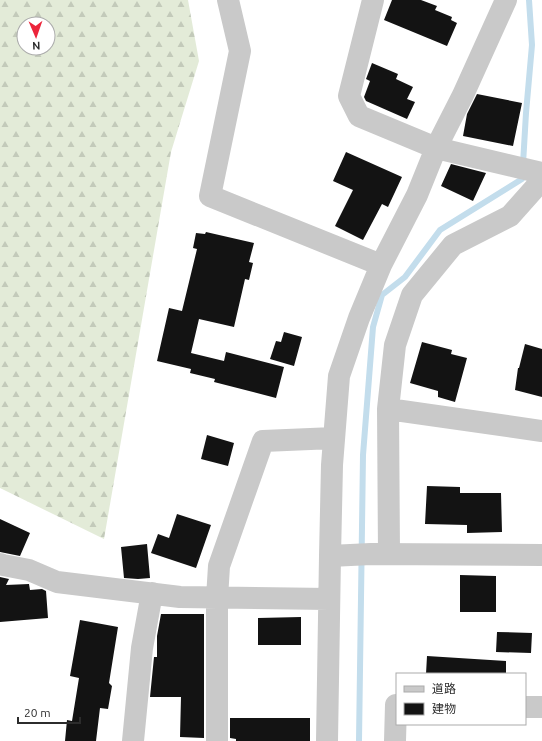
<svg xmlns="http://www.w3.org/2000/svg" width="542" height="741" viewBox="0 0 542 741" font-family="Ubuntu,'Noto Sans JP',sans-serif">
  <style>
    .forest { fill: url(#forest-firs); fill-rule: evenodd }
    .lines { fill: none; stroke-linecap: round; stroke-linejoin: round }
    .stream { stroke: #c3ddec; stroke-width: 6 }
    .building { fill: #131313 }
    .minor { stroke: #c9c9c9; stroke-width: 22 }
  </style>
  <defs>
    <pattern id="forest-firs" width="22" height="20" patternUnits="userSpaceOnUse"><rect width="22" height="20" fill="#e3ebd8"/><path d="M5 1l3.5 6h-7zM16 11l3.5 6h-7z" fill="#c3caba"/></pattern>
  </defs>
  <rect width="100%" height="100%" fill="#fff"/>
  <!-- forest -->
  <path class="forest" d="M0,0H188L199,61L171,152L104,539L0,488ZM24,24H48V48H24Z"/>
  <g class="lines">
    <!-- stream -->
    <path class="stream" d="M523,164L526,113L532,45L529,0
      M359,741L363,455L373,327L382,295L405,277L440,230L522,179V173"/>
  </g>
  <!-- building -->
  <path class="building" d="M392,0H421L437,6L435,10L452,17L451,20L457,23L447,46L384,20Z
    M372,63L398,74L396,79L413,87L407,99L415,102L407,119L366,101L364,97L370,81L366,79Z
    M477,94L522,103L513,146L463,136L467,114Z
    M346,152L402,177L388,207L382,204L363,240L335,226L353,190L333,181Z
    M451,164L486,173L473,201L441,186Z
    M206,232L254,243L249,262L253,263L249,280L245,279L234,327L199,319L191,353L224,361L226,352L284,367L276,398L214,382L215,379L190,373L191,369L157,361L169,308L182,311L197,249L193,248L196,233L205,234Z
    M284,332L302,337L294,366L270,359L276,341L281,342Z
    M422,342L452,350L451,354L467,358L455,402L438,397V391L410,383Z
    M525,344L542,349V397L515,390L518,368H519Z
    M207,435L234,443L228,466L201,459Z
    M427,486L460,487V493H501L502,532L467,533V525L425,524Z
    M177,514L211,525L196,568L151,553L158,534L169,538Z
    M0,519L30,533L20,556L0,552Z
    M147,544L150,578L138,579L124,578L121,547Z
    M460,575L496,576V612H460Z
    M0,577L9,579L6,585L29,584L30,590L42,589L46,591L48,618L0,622Z
    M161,614H204V738L180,737L181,697H150L154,657H157V636Z
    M301,617V645H258V618Z
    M80,620L118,627L109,683L112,686L108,709L100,708L96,741H65L67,720L72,721L79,678L70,676Z
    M497,632L532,633L531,653L496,652Z
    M427,656L506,661V674H426Z
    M230,718H310V741H236V739L230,738Z"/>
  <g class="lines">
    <!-- minor -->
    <path class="minor" d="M228,0L240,51L210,196L381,265
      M373,0L349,96L359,116L436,148L542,173
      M388,409L542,431
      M389,554L388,409L395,345L412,295L453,245L510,216L542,180
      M330,556L371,554L542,555
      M0,564L3,565L29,570L57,582L180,597L329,599
      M525,707H542
      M133,741L142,648L152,593
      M217,741V598L219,566L263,441L334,438
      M327,741L330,556L332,465L339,376L359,318L381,265L417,195L436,148L463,95L506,0
      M395,741L396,705H397"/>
  </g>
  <!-- legend -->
  <rect x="396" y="673" width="130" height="52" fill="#ffffff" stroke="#ababab"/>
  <rect x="404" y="686" width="20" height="6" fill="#c9c9c9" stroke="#ababab"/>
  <text x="432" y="693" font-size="12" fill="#2c2c2c">道路</text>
  <rect x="404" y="703" width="20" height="12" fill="#131313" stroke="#ababab"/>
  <text x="432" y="713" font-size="12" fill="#2c2c2c">建物</text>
  <!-- north arrow -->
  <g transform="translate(36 36) rotate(178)"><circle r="19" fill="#ffffff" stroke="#ababab"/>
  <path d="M0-3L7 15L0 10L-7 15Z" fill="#ec253b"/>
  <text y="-6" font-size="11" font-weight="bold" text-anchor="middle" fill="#2c2c2c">N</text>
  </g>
  <!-- scale -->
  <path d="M18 717v6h62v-6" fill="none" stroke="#2c2c2c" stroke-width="2"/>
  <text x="24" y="717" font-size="12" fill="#2c2c2c" stroke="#ffffff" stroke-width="3" paint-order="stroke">20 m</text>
</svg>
